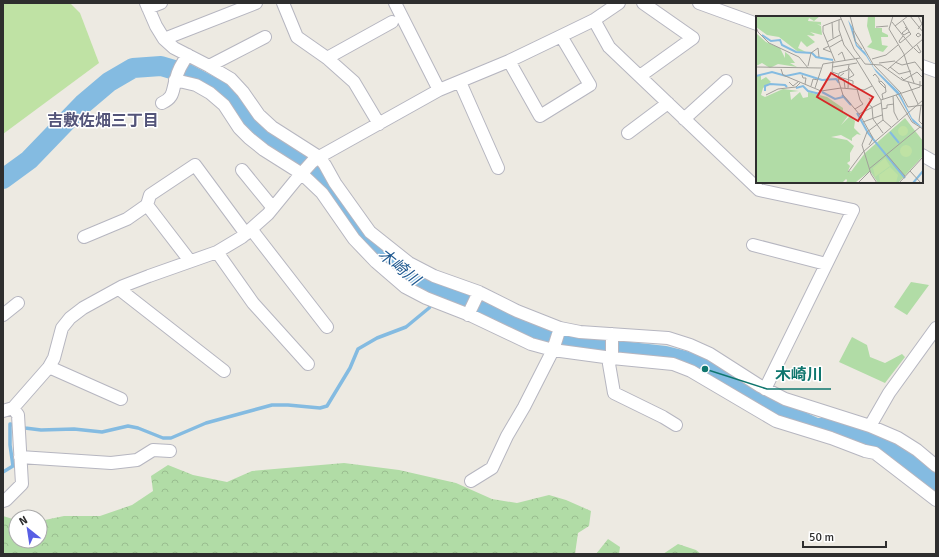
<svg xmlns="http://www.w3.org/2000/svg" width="939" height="557" viewBox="0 0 939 557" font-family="Signika,'Noto Sans JP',sans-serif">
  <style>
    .forest { fill: url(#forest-crowns) }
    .park { fill: #b1dca6 }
    .pitch { fill: #bfe2a4 }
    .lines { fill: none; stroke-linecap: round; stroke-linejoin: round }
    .stream { stroke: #84bbe1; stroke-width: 3.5 }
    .river { stroke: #84bbe1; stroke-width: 20 }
    .minor-casing { stroke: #b6b6c0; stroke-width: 14 }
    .minor { stroke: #fff; stroke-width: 12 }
    .labels { text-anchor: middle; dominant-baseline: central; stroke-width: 3; stroke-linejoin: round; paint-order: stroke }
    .neighbourhood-label { font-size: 16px; font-weight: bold; fill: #535479; stroke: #fff }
    .water-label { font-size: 16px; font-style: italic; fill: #1f5990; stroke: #fff }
    .inset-river { fill: none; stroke: #84bbe1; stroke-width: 2 }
    .inset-road { fill: none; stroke: #a19f9a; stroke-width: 1 }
    .view { fill: #d62828; fill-opacity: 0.15; stroke: #d62828; stroke-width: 2 }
    .inset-edge { fill: none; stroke: #2e2e2e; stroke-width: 2 }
    .leader { fill: none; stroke: #0f766e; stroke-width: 1.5 }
    .callout-dot { fill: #0f766e; stroke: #fff; stroke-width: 1.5 }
    .callout-label { font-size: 16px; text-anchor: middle; font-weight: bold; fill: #0f766e; stroke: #fff; stroke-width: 3; stroke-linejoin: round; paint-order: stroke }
  </style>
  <defs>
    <pattern id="forest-crowns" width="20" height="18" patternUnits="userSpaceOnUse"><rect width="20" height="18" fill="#b1dca6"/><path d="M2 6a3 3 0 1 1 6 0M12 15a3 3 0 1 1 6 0" fill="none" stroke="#99bd8f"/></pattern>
  </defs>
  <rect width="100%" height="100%" fill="#edeae2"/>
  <!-- forest -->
  <path class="forest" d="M344,463L399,470L456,483L492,499L517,503L549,495L566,500L591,511L589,526L578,533L575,554H3V516L16,520V541H40V521L64,516H100L132,505L153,491L151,476L168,465L193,475L227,482L252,471Z
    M608,539L620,547L619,554H596Z
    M678,544L696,550L701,554H663Z"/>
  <!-- park -->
  <path class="park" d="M911,282L929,285L907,315L894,307Z
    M852,337L867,345L870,357L885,363L902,354L905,357L885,383L839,362Z"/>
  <!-- pitch -->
  <path class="pitch" d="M3,3H70L80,13L99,63L3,134Z"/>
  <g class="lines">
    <!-- stream -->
    <path class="stream" d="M3,472L13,466L10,445V424L25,428L41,430L74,429L102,432L128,426L138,428L163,438H171L206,423L272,405H288L320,408L327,406L350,368L358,349L377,338L406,327L429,308L438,294"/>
    <!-- river -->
    <path class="river" d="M3,179L29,160L83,104L109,82L133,68L161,66L188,74L220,91L260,135L275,147L316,173L361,236L383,257L415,284L476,308L541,337L567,345L665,356L685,361L705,369L733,385L761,403L816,428H829L851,435L881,446L912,466L936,487"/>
    <defs>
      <path id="minor" d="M146,3L156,26L164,39L174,48L209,66L231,79L243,92L259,115L272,127L319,157L325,165L335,183L370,232L409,263L434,276L479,292L517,311L560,328L580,332L668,338L690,345L710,354L760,386L785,399L870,426L898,438L917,450L936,466
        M283,3L297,37L327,58L354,82L379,124
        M395,3L439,90
        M699,3L757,24
        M148,8L161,3
        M594,20L609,47L759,190L853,210L765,389
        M164,39L256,3
        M327,58L392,22
        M509,61L540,116L590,85L561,36
        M209,66L265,37
        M922,66L936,71
        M640,76L693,38L643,3
        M175,80L196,85L210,93L224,105L239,128L249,138L264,150L302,174L322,193L354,239L376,262L405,287L426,298L472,316L531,344L553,350L612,358L673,364L691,371L776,421L831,438L865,451L875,453L936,500
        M460,82L498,168
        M162,103C175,97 172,90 176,79C178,70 182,63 188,55
        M684,119L726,81
        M628,133L668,103
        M922,155L936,163
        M242,170L273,208
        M147,205L190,261
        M251,229L327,327
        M84,237L127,219L147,205L150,195L195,165L246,234
        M753,245L826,264
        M217,252L253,303L308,364
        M119,289L224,371
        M3,315L18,303
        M468,315L479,292
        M612,334V358L609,364L614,393L663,417L676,425
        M49,367L121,399
        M3,411L13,408L49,367L54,358L62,328L70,318L83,308L123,286L149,276L217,252L242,237L268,214L295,181L312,162L319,157L439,90L509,61L561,36L594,20L619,3
        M870,426L889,393L936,328
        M20,457L111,463L137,460L153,450L170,451
        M471,481L492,468L507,436L524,407L553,350L560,328
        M3,501L6,500L22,484L18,415L13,408"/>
    </defs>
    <!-- minor casing -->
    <use href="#minor" class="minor-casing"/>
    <!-- minor -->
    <use href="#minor" class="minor"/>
  </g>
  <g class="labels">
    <!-- neighbourhood labels -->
    <g class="neighbourhood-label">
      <text x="103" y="121">吉敷佐畑三丁目</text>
    </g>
    <!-- water labels -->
    <g class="water-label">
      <text transform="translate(399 267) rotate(39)">木崎川</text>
    </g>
  </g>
  <!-- overview -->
  <g transform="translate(756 16)">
    <rect width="167" height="167" fill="#edeae2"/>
    <path d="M0,0H64L58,5L53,2L52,5L65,6V9L61,8L65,10L66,19L54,16L59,19L57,20L51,19L59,26L51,31L45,25L42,32L50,36L41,35L23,21L11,19L0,11ZM112,0H119V12H126V16L132,19V21H125L126,29L132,30L127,36L111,31L116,26L111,10ZM0,17L10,26L24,32L29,42V36L33,39L39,47H34L41,51L22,48L14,52L6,47L0,50ZM0,60H5V64L10,61L15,66L7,72L5,79L9,81L27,73L43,75L34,76L35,84L44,76L47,82L52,81V76L71,81L87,92V97L92,100L85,109L94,100L99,105L98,112L105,119L101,118L96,122V125L85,119L75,121L91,124L98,130L94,137V145L91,147L94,150L92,155H95L92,165L90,163L86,167H0Z" fill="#b1dca6"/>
    <path d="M149,102L167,125V140L142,167H122L114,155L100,166L90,167L94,157L109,137Z" fill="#b1dca6"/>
    <path d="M142 115a5 5 0 1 1 10 0a5 5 0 1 1-10 0ZM144 135a6 6 0 1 1 12 0a6 6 0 1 1-12 0ZM129,142L134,150L119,161L117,152ZM134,151L142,159L140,167H124L123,159Z" fill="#bfe2a4"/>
    <path d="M92,4L97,12L101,29L109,36L118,52L143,76L156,102L167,112L157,106L143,80L120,56L110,40L100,30Z" fill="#84bbe1"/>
    <path class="inset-river" d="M6,19L15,25L24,24L26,29L40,36L56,37L60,41L77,44M0,60L16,56L30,60L44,57L66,64L80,63L83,67M40,72L47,70L52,75L64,78M9,75V70L14,68L29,69L31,71M66,76L79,83L87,81M86,79L95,89M101,97L112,117L149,162M134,116L143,127M157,167L167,155"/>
    <path class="inset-road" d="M84,0L98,33L109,48L125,49L146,64L167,70M94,0L98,15L117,48L145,77M137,0L133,13L148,38L151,48M154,0L167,16M162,0L166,8L162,13M83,4V14L88,29L99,43M147,5L154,17M76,6L77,22M136,6L157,32M139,10L152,0M0,11L2,16L13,27L43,41L52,52M120,11L132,10M149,11L151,13L146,17L148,19L153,16L155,18L149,23M97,15L99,25L106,33M162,17L165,19L162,21L160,19ZM147,20L143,25L144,27L149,23M71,26L84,19M73,30L67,33L75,36M74,31L86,24M158,32L163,37L165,36L161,29M82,39L86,36L89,44M100,43L125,84L127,104L135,111M116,43L130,39L142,29M77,45L76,56L82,58M79,45L67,16V10L85,3M139,46L146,49L159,46L167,56M123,47L139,45M151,48L158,67M93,49L92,54L83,57L82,63L87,79L104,99L117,122L113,129M52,50L55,37L62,32L63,41M0,51L65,52M77,51L101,47M134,51L143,58L155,55M25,53L27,59L65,75L85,72L108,74L116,70M132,53L167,23M88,57L83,61L97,65V68M46,59L47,62H50L49,68M117,60L119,58L123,63V66M145,61L148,64L161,56L167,62M93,62L98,59L93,52M82,63L88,64L89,72M33,66L37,70L42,66M152,66L162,88M55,70L57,63L62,64M59,72L67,48L104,42M92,72L93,53M145,78L152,91L167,89M10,79L22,73L40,71L44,67M140,79L156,106L167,113M137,80L138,96L142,104M113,82L115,85L112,88L116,91M127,83L126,78L130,76L129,69L125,65L123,66L129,72M125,84L164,71V65M165,89L163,105L167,109M116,91L117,103L127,117M99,93L107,88L104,84L101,73M126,93L131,92V89L138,88M103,98L125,87M107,106L126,99M131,139L149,160M113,153L164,111M154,155L165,167M92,156L107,136L167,84M102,167L114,155M121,167L115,158L106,129L111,116L127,104M143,167L167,141"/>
    <path class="view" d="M75,57L117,81L102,105L61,81Z"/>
    <rect width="167" height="167" class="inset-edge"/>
  </g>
  <!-- callouts -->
  <path class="leader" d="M705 369L767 389H831"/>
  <circle class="callout-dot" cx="705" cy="369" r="4"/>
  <g class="callout-label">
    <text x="799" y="380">木崎川</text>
  </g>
  <!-- border -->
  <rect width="939" height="557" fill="none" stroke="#2e2e2e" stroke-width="8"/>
  <!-- north arrow -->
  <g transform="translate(28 529) rotate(330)"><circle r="19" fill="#ffffff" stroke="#ababab"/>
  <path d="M0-3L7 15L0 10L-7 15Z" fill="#585ee4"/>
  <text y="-6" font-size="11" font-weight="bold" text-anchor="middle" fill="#2e2e2e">N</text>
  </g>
  <!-- scale -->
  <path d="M803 541v6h83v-6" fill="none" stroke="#2e2e2e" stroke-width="2"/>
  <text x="809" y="541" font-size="12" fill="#2e2e2e" stroke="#ffffff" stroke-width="3" paint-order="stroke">50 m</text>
</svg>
